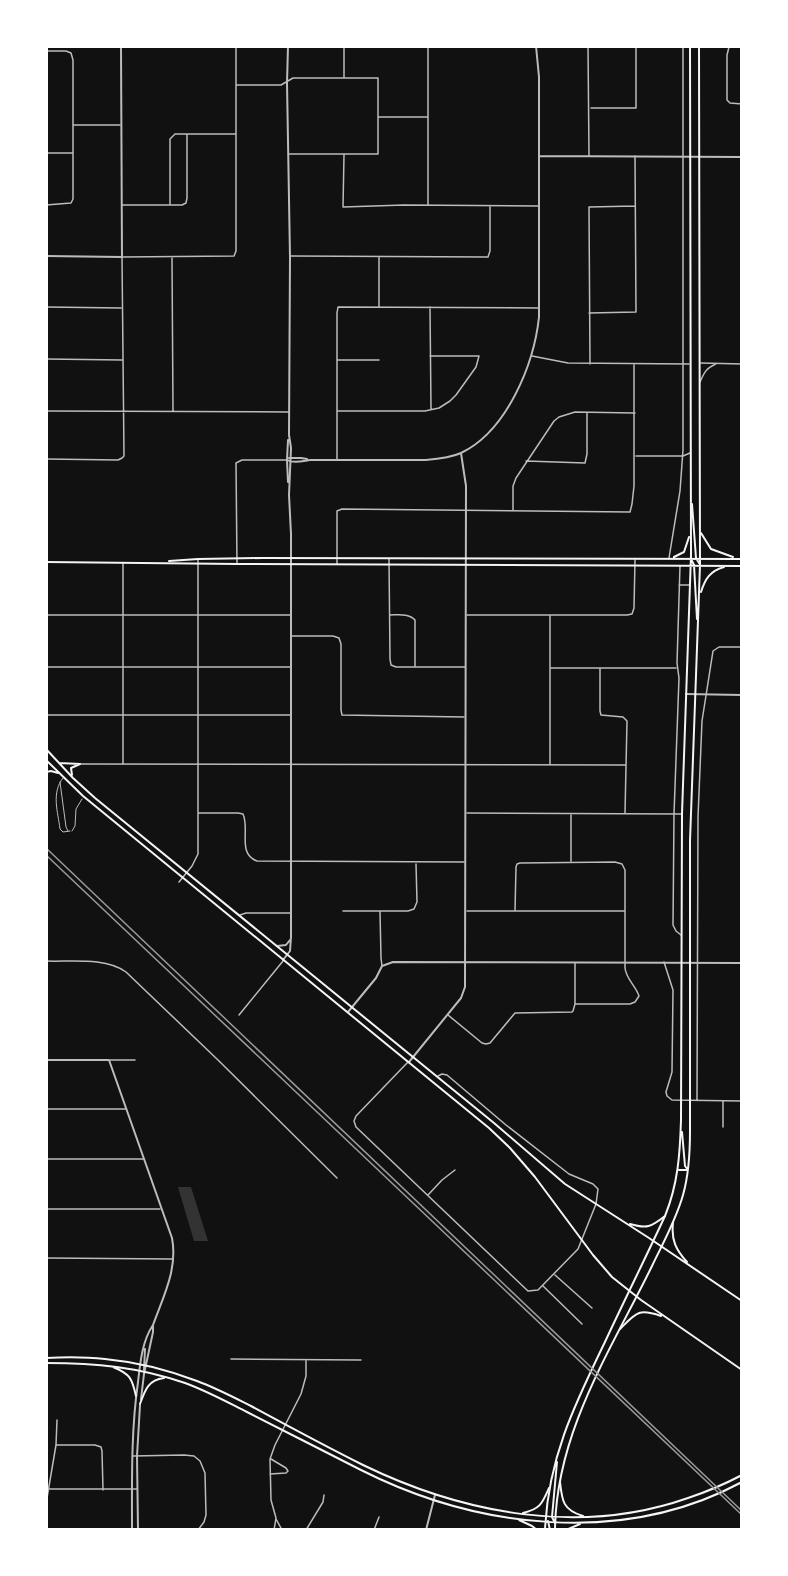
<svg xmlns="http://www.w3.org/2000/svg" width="788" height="1576" viewBox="0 0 788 1576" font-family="'Roboto Condensed',sans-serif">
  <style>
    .water { fill: #333 }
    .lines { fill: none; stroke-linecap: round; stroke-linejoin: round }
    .service { stroke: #bcbcbc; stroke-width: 1 }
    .minor { stroke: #bcbcbc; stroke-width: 1.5 }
    .tertiary { stroke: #bcbcbc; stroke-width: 2 }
    .secondary { stroke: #f5f5f5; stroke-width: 2 }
    .primary { stroke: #f5f5f5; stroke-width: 2 }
    .tram { stroke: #9a9a9a; stroke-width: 1.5 }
    .rail { stroke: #9a9a9a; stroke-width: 1.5 }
  </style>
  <rect width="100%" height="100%" fill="#111"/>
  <!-- water -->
  <path class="water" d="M178,1187H191L208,1241H194Z"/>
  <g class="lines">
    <!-- service -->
    <path class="service" d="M63,778C51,793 58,812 60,829L63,832L70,831
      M60,782L66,827L68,831
      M72,831L75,826L76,809L82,799"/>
    <!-- minor -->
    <path class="minor" d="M344,46V78
      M588,46L589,156
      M729,47L727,55V100L730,103L742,104
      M46,51H66L71,53L73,60V199L71,203L46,205
      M236,85H281L293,78H378V154H289
      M591,108H636V46
      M378,117H427
      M74,125H120
      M46,153H72
      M344,155L343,207L404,205L538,206
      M428,204V46
      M122,205H182L186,203L187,198V134
      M170,205V139L175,134H235
      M291,256L488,257L490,251V207
      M172,257L173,411
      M379,257V306
      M46,307L121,308
      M430,307L431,409
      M589,313L636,312L635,156
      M532,356L568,363L689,364
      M46,359L122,360
      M338,360H379
      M701,363L742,364
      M590,364L589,207L635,206
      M700,382C704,373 706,368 716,364
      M46,411L289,412
      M338,411H425L439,408L450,401L456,395L476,367L479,356H430
      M636,456H683L690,453
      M46,459L118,460L122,458L124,456L122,257L234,256L236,251V46
      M337,459V313L338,307L539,308
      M526,461L585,463L587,454V413
      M513,510V486L516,478L554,421L559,417L575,412L635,413
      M669,558L680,491L683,450V46
      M389,559L390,659L391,665L396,667H465
      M237,564L236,463L242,460H286
      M337,564V511L342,509L630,512L632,504L634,486V364
      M680,566L677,663L679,678L674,814L673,925L676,931L681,935
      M679,585H689
      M46,615H290
      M390,615C398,615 409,613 415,620V666
      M467,615H627L632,614L634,608L635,560
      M292,636H333L339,638L341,644V710L342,715L464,717
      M46,667H290
      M551,668H676
      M600,668V711L601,715L623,717L627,721L625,813
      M46,715H290
      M80,764L626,765
      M123,764V563
      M550,764V616
      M199,813H238L243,814C250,829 237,854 257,861L464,862
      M467,813L681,814
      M571,861V815
      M179,882L192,866L198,854V559
      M343,911H408L414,909L417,902L416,864
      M467,911H624
      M515,911L516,867L517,864L520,863L615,862L622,864L625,870V968C626,979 636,986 639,996L635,1002L630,1004H575
      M380,912L381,958L382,966
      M240,915L246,913H291
      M46,961C71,962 105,957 126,972L218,1060L337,1178
      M664,962L673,990L672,1072L666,1092L667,1096L672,1100L742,1101
      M239,1015L283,961
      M448,1015L482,1043L486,1044L490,1043L515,1013L572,1012L573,1011L575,1004V963
      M110,1060H135
      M408,1062L356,1116L354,1121L356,1127L528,1291L538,1290L578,1249L596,1204L598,1189L593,1184L569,1174L506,1125L447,1075L442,1074L438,1076
      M697,1100L698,817L702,721L713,651L719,647H742
      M46,1109H126
      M723,1127V1101
      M46,1159H144
      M428,1195L442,1180L455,1170
      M46,1209H160
      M46,1258L172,1259
      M555,1275L592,1308
      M543,1286L582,1324
      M231,1359L361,1360
      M57,1445H95L101,1447L102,1451L103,1490
      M133,1456L184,1455L194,1456L200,1461L205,1473L206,1515L204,1522L198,1530
      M270,1474L286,1473L288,1471L286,1468L271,1459
      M49,1489H137
      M276,1519L282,1530
      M47,1530V1498L56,1445L57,1420
      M274,1530L276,1518L271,1500L270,1459L275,1445L301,1394L306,1376V1360
      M306,1530L323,1502L324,1495
      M374,1530L379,1517"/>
    <!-- tertiary -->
    <path class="tertiary" d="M539,156L742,157
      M46,256L122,257L121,46
      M288,440L287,460L288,482
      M289,458H301L307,459
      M287,460C294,464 303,461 310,460H425C437,459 450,458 461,453C507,431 534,364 539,317V77L536,46
      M686,694L742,695
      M277,946L286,945L290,940
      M283,960L290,951L291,937V534L289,495L291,448L289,435L290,257L287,83L288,46
      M348,1012L376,978L382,966L393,962L742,963
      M46,1060H109L172,1238C178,1269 163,1297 153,1325C142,1341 140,1364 138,1382C131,1431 132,1480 132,1530
      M409,1062L461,998L465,987L466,486L461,453
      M144,1370L145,1349
      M141,1399L144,1374L153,1332V1325
      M138,1530L137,1456L140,1405
      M426,1530L435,1495"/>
    <!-- secondary -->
    <path class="secondary" d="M692,504L696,558L699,563
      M701,533L711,549L733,557
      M674,557L684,552L689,537
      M691,559L694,565L697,619
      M169,561L198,559L262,558L742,559
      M46,562L237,564L742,566
      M701,592C705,579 710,571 724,567
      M679,1170H688L685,1166L682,1132
      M548,1521L550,1530
      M555,1523L552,1517L557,1462
      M545,1530C548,1459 574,1406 604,1344C624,1301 645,1259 665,1216C678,1184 680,1154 681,1120L682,814L691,555L690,46
      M555,1530C556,1432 611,1350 652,1266C663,1243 676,1220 683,1195C689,1174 690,1153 690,1131V841L700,565L699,46"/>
    <!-- primary -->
    <path class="primary" d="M46,749L73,778L95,798L494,1123L565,1184L649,1238L742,1301
      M46,760L83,796L489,1128L510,1148L535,1177L593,1255L612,1277L641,1300L742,1370
      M59,763L80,764
      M46,772L51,771L58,773
      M72,775L71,768L80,764
      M673,1223C671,1240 676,1250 687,1262
      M630,1224C647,1229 651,1227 665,1216
      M620,1329C636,1313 638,1308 661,1316
      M46,1358C66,1357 86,1357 105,1359C137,1362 168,1370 197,1381C216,1388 233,1397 251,1406C288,1426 325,1446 363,1465C464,1514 580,1536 688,1498C706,1492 725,1484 742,1475
      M46,1363C96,1363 138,1367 185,1383C207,1391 227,1402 247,1412C285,1431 323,1451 361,1470C478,1529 623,1546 742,1482
      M113,1367C130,1374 132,1378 136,1396
      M140,1404C145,1390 148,1380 164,1378
      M560,1482C562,1501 563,1510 583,1516
      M523,1513C540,1509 542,1504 549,1488
      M519,1520L532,1526L537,1530
      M566,1530L580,1524"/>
    <!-- tram -->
    <path class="tram" d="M46,855L742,1515"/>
    <!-- rail -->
    <path class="rail" d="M46,848L742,1511"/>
  </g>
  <!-- border -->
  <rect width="788" height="1576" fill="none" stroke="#ffffff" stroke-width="96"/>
</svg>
